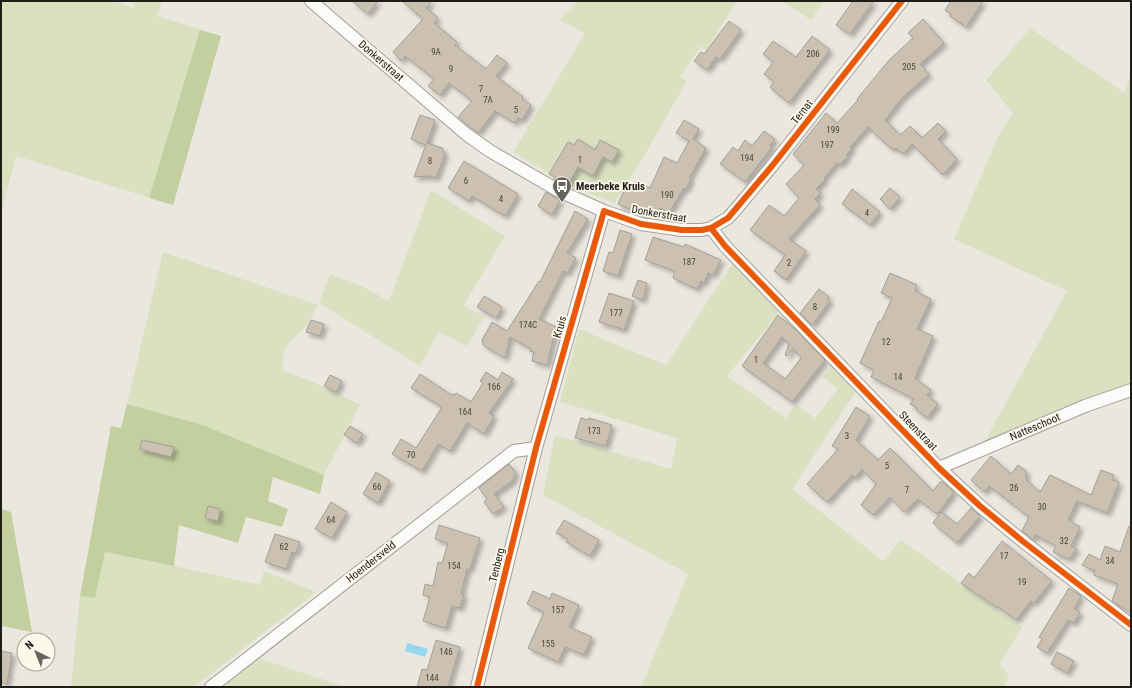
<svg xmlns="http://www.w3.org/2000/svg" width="1132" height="688" viewBox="0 0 1132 688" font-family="'Roboto Condensed',sans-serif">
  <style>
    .green { fill: #dae1c1 }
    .forest { fill: #c4cfa0 }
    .water { fill: #95d7f1 }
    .building { fill: #ccc0b0; stroke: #a2a09a; fill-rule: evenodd; filter: url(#shadow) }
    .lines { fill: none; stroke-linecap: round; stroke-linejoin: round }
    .minor-casing { stroke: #a19f99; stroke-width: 14 }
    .minor { stroke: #fcfbfa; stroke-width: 12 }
    .cycleway-casing { stroke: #fbf7e9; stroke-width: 8 }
    .cycleway { stroke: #e8590c; stroke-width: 6 }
    .labels { text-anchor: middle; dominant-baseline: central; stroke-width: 3.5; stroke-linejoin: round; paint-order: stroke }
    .number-label { font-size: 9px; fill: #4a463e }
    .street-label { font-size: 11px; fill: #1f1d18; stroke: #fbf7e9 }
    .poi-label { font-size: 11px; font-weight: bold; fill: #1f1d18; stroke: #fbf7e9; text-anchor: start }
  </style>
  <defs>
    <filter id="shadow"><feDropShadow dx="3.5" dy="3.5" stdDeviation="2" flood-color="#0004"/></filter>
  </defs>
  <rect width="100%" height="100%" fill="#eae7df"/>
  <!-- green -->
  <path class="green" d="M1,1H113L133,8L136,1H162L157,16L221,36L173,205L16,156L1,213Z
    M578,1H737L706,50L701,46L680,77L687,81L648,149L615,203L568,185L513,152L585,33L559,20Z
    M782,1H824L811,20Z
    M1030,28L1125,93L1131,73V385L1062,408L984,443L1067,291L954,239L998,137L1013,113L986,80Z
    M431,190L505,236L464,305L484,317L467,346L439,332L420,366L319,303L330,274L358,284L389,301Z
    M163,252L318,305L307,325L290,341L283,354V370L327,388L360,405L324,475L203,425L127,404Z
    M733,263L779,313L727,376L786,418L796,405L815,418L838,389L823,377L832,364L857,390L792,489L883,561L901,540L1022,627L1000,664L1009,676L1004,687H641L688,574L543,495L555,435L671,469L677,438L560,402L579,329L666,365Z
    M105,552L174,566L260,585L264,571L316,592L194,687H71L80,596L95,597Z
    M255,657L346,687H228L225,680Z"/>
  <!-- forest -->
  <path class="forest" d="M200,30L221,36L173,205L149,198Z
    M127,404L203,425L324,475L320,494L273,477L268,501L288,509L282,527L246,517L238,543L179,525L174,566L105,552L95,598L80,596L111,426L121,428Z
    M1,509L11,512L32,632L1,626Z"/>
  <!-- water -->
  <path class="water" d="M407,643L428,649L425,657L405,651Z"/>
  <!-- building -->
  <path class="building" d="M352,1H378L368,14Z
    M402,1H432L426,8L438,18L434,23L457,42L455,45L486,69L497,55L507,63L496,76L523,97L522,99L531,105L522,120L518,118L515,123L495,111L478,133L458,117L472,101L449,83L440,95L428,86L434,79L405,56L401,61L393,52L423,19Z
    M853,1H874L850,34L836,25Z
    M951,1H983L966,27L950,16L951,14L945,10Z
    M923,19L944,43L920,64L929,74L902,98L885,120L900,135L910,126L922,138L938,123L946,131L938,139L957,159L943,175L912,144L903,154L896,148L894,150L891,147L890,148L868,127L850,147L852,149L846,155L848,156L840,165L837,163L824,178L825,180L816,189L821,193L815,199L820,205L789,239L806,251L786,280L774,271L785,255L750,230L769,205L784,216L799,198L786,184L804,165L793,154L826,113L837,123L858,100L857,99L889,60L913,38L908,33Z
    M729,21L741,30L720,59L716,57L707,70L694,61L701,52L704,54Z
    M812,36L830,50L789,103L773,90L770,87L774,82L764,74L773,62L763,54L773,41L796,57Z
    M420,115L435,120L427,143L442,148L445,154L436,178L429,176L414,177L426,145L411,139Z
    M684,120L699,129L693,139L706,148L689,178L691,179L686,189L684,188L669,213L660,208L657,213L648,209L645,216L618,204L626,186L631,188L634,182L650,188L664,157L677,163L689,141L676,133Z
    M764,131L775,139L770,145L772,147L745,182L720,164L733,147L738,151L745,140L752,146Z
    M578,139L595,150L600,140L619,150L612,162L603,157L593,176L578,167L567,186L554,180L556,178L549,174L568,142L574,145Z
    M464,161L518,194L505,216L472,196L469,201L448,188Z
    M890,188L900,197L890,209L880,199Z
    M852,189L880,212L870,225L842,204Z
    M546,192L560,200L552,215L538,206Z
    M575,211L588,219L567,253L576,258L567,273L563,271L539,319L556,327L547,365L532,361L534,352L530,351L531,349L510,337L505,358L483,345L482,340L492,322L507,331L539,281L540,282Z
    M620,230L632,234L618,276L603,271L609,252L613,253Z
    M653,237L684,247L685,244L721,260L713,275L708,273L704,283L701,281L697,289L673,278L675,271L645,260Z
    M890,273L917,285L915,291L931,299L917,329L933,336L915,378L931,390L927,395L938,404L927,418L916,410L917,408L910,404L914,399L871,377L874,370L860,363L879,321L881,322L892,298L881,293Z
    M638,280L647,283L643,300L632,296Z
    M819,289L829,297L827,299L830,301L812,325L800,313Z
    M609,293L634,301L624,330L599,322Z
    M484,296L502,307L496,318L477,307Z
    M778,315L795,329L825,360L792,402L742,366ZM782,337L789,344L785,355L787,356L793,348L801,358L785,379L763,363Z
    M311,320L324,324L320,336L306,332Z
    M486,372L498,380L502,372L513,379L489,413L494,416L484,434L467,423L450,451L438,444L422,471L392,454L401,439L416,448L442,407L411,388L420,374L450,394L455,395L456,393L471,402L483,383L480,381Z
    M330,375L342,381L336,392L324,386Z
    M856,407L870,416L856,440L878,460L890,448L933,491L941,481L954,492L937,514L918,499L904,512L890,497L873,515L861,505L876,484L862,469L855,478L852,475L827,502L807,484L838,449L832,446Z
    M581,418L589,420V418L612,425L606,446L575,438Z
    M350,426L363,434L357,443L344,435Z
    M142,440L174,447L171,457L140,449Z
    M991,456L1011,474L1018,465L1026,471V480L1040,492L1050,475L1091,495L1101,470L1114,475L1112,480L1119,482L1107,513L1077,501L1068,520L1080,527L1071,546L1077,549L1069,559L1053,552L1056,546L1035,535L1033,540L1030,537L1022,531L1029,517L989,486L984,492L971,480Z
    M509,464L516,473L512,481L494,494L504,507L493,514L484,502L487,499L479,488Z
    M376,472L390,481L378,503L363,494Z
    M331,502L347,512L332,538L315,529Z
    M208,506L220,509L218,521L205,518Z
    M971,508L980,516L957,543L933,523L941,512L957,524Z
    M564,520L599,540L590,556L566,542L568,539L556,533Z
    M439,525L480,538L470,569H467L461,594L464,595L460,608L452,606L446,628L423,621L430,597L423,595L425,584L433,586L438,562L442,563L448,543L435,539Z
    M1129,526L1131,527V613L1112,601L1118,584L1094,575L1095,571L1082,565L1089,554L1100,560L1105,546L1120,552Z
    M275,534L300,542L296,553L292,552L286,569L265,562Z
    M1002,541L1052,581L1034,603L1031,601L1016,620L997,606L996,607L961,583L969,573L974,578Z
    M1069,588L1081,596L1074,609L1080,612L1074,623L1068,620L1047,653L1037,647L1042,639L1039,637Z
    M533,591L550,599L552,593L579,605L569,627L592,637L584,655L565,647L558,662L528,648L544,612L527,604Z
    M436,640L460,647L448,687H417L422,669L427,670Z
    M1,651L12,653L7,684L1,683Z
    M1057,652L1074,661L1067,673L1051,664Z"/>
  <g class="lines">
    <defs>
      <path id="minor" d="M311,1L466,134L490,151L559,191L604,211L641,224L682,230H702L711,228L728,218L737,208L772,166L902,1
        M711,228L725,246L939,468L980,506L1025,543L1131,625
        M939,468L1085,406L1131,390
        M211,687L514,451L536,448
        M477,687L536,448L604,211"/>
    </defs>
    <!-- minor casing -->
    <use href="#minor" class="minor-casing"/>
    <!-- minor -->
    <use href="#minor" class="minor"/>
    <defs>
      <path id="cycleway" d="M711,228L725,246L939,468L980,506L1025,543L1131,625
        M477,687L536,448L604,211L641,224L682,230H702L711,228L728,218L772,166L902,1"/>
    </defs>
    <!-- cycleway casing -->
    <use href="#cycleway" class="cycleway-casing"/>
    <!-- cycleway -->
    <use href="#cycleway" class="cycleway"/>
  </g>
  <!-- icons -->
  <defs>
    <symbol id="bus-pin" viewBox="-11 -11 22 30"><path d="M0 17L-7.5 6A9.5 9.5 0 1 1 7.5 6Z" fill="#66645e" stroke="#fbf7e9"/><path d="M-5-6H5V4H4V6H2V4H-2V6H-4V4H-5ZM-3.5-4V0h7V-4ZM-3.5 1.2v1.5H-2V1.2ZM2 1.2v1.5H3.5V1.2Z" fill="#fff"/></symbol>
  </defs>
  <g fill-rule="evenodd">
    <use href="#bus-pin" x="551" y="175" width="22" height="30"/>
  </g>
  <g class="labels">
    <!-- number labels -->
    <g class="number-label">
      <text x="436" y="52">9A</text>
      <text x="813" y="54">206</text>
      <text x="909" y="67">205</text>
      <text x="451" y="69">9</text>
      <text x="481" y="89">7</text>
      <text x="488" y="100">7A</text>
      <text x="516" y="110">5</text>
      <text x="833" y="130">199</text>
      <text x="827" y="145">197</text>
      <text x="747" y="158">194</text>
      <text x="580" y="160">1</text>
      <text x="430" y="161">8</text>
      <text x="466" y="181">6</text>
      <text x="667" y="195">190</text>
      <text x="501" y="199">4</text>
      <text x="867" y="213">4</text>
      <text x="689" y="262">187</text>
      <text x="789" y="263">2</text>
      <text x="815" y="307">8</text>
      <text x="616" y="313">177</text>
      <text x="528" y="325">174C</text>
      <text x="886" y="342">12</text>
      <text x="756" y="360">1</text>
      <text x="898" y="377">14</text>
      <text x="494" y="387">166</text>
      <text x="465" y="412">164</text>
      <text x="594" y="431">173</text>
      <text x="847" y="436">3</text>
      <text x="411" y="455">70</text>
      <text x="887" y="466">5</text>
      <text x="377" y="487">66</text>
      <text x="1014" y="488">26</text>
      <text x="907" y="490">7</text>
      <text x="1042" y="507">30</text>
      <text x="331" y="520">64</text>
      <text x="1064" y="541">32</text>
      <text x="284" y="547">62</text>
      <text x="1004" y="556">17</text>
      <text x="1110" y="561">34</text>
      <text x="454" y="566">154</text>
      <text x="1022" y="582">19</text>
      <text x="558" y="610">157</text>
      <text x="548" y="644">155</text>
      <text x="446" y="652">146</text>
      <text x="432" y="678">144</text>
    </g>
    <!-- street labels -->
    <g class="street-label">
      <text transform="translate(381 61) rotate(41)">Donkerstraat</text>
      <text transform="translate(802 112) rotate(-52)">Ternat</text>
      <text transform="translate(659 214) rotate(10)">Donkerstraat</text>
      <text transform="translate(560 327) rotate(-74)">Kruis</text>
      <text transform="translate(1035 427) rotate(-23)">Natteschoot</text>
      <text transform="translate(918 431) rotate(46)">Steenstraat</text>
      <text transform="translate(371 562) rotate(-38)">Hoendersveld</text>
      <text transform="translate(497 565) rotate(-76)">Tenberg</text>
    </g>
    <!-- poi labels -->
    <g class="poi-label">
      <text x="576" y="186">Meerbeke Kruis</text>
    </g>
  </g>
  <!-- border -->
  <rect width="1132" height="688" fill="none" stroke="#1f1d18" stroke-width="4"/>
  <!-- north arrow -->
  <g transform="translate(36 652) rotate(317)"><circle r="19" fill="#fbf7e9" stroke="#a3a095"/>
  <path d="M0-3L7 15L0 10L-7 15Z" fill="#66645e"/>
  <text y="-6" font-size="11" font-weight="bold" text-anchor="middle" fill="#1f1d18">N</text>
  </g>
</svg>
